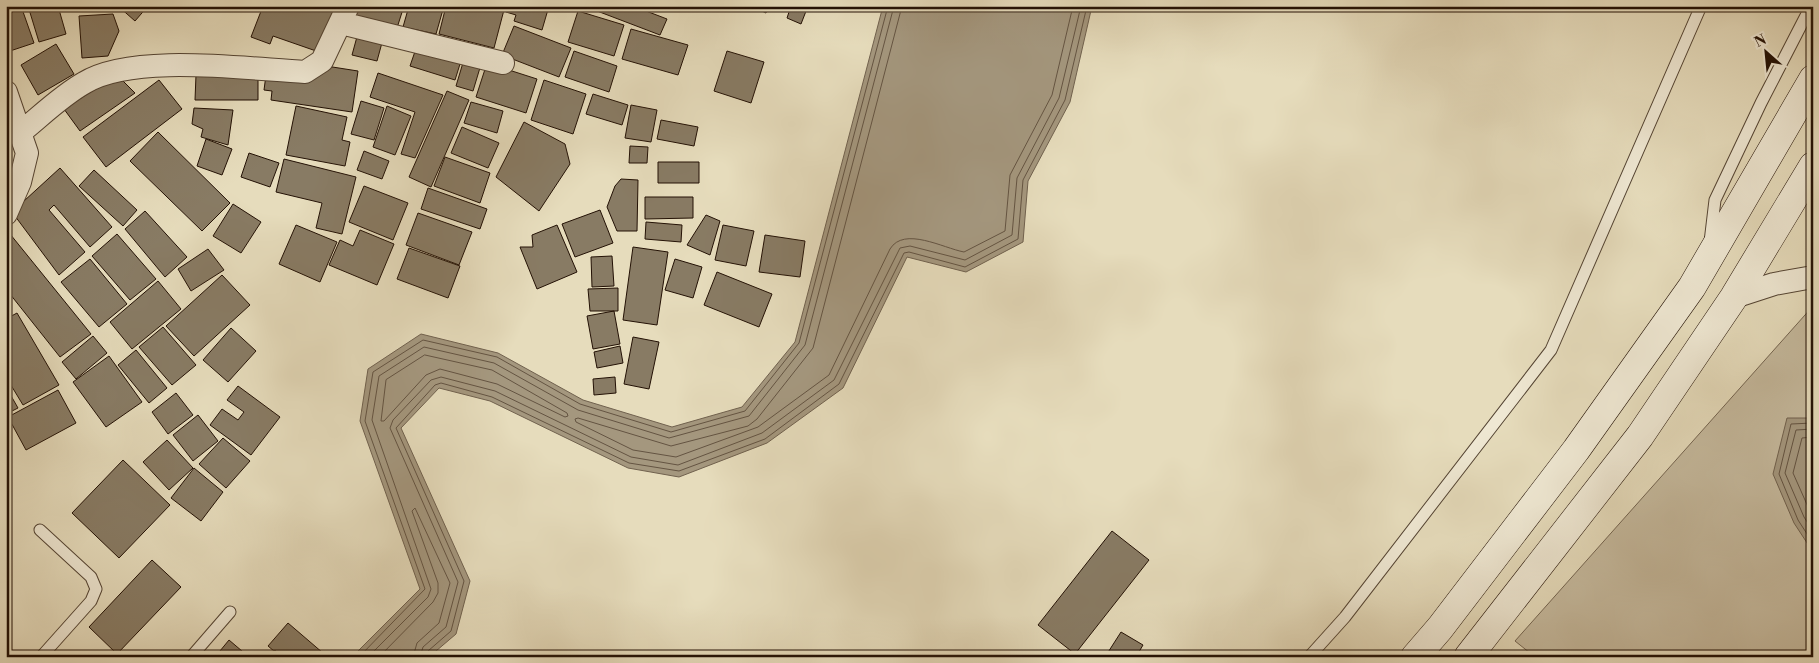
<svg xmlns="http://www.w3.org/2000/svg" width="1819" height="663" viewBox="0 0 1819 663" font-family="'Libre Bodoni',serif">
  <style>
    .green { fill: #c5b99d; stroke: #746551 }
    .water { fill: #a4977e; stroke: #70614e }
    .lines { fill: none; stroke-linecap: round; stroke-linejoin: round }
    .shore { stroke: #645442; stroke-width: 1 }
    .building { fill: #887b64; stroke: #231105 }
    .service-casing { stroke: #544433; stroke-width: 13 }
    .minor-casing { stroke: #544433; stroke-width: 24 }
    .secondary-casing { stroke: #231105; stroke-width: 29 }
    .service { stroke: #efe8d3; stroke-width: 11 }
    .minor { stroke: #efe8d3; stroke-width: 22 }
    .secondary { stroke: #efe8d3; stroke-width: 28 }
  </style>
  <rect width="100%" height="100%" fill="#e6dcbc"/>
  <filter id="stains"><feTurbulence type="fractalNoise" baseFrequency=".004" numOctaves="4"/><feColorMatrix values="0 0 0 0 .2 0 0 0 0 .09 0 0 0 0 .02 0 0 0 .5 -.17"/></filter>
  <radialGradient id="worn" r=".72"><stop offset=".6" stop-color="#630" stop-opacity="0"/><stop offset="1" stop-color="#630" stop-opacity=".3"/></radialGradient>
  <!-- green -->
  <path class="green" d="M1813,306V657H1535L1515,641Z"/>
  <!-- water -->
  <path class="water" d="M883,6H1092L1070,102L1028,181L1023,242L966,272L907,257L843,388L767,443L679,477L628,468L490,401L439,388L401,428L470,581L456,634L429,657H352L420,589L360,421L368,369L421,334L498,353L583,400L672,427L742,407L795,342Z
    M1787,418H1813V552L1794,523L1773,474Z"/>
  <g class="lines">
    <!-- shore -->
    <path class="shore" d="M902,6L813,348L757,419L748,426L671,446L578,418L575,419L576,422L633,450L676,457L758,427L829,375L890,249C904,226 943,248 964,252L1005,231L1010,175L1052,95L1073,6
      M425,355L492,370L567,413L568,416L565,417L497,384L440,369L426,375L384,421H381L386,380Z
      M1813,423L1791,424L1779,474L1798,520L1813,543
      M1813,429L1796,430L1785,473L1804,517L1813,531
      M1813,437L1802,438L1793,473L1813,518
      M359,657L425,589L365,421L373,372L423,340L497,357L580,404L671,432L745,411L799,343L888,6
      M368,657L428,597L431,589L372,420L379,376L424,347L494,363L578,410L669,438L749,416L805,345L894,6
      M379,657L433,602L438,593V583L412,511L415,508L450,583L439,623L417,643L413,657
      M420,657L423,647L446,627L458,582L390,428L393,420L431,380L441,377L495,391L631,457L678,465L762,433L834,380L900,248L910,246L965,260L1012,235L1017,178L1059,98L1081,6
      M427,657L428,651L451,631L464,581L396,428L435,385L441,383L492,397L629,463L679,471L765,439L839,384L904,253L909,252L965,267L1018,239L1023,180L1065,100L1087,6"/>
  </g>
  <!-- building -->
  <path class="building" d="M6,6H21L34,43L7,52Z
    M28,6H58L66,34L39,42Z
    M118,6H148L135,21Z
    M263,6H320L334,12L319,52L273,36L270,44L251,37Z
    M357,6H404L396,31L353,17Z
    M409,6H444L436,34L403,27Z
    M446,6H505L494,48L439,34Z
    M508,6H549L542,30L514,21L516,15L506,12Z
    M584,6H633L667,19L660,35Z
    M752,6H769L766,13Z
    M791,6H808L801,24L787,18Z
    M578,11L624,25L614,56L568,42Z
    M113,14L119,31L108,56L82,58L79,16Z
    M514,26L571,48L559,77L502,55Z
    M631,29L688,45L678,75L622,59Z
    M358,33L383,39L377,61L352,55Z
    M421,34L465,48L455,80L410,66Z
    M56,44L74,74L38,95L21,65Z
    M574,51L617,66L609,92L565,77Z
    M727,51L764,62L751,103L714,91Z
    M465,56L482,61L473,91L456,86Z
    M487,63L537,79L526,113L476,97Z
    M326,66L358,71L352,112L271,100L272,91L264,90L266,75Z
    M378,73L443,95L415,158L401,154L415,112L370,97Z
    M258,74V100H195L196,75Z
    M117,75L135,93L80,131L64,109Z
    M159,80L182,109L106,167L83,137Z
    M544,80L586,94L573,134L531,120Z
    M447,91L469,100L431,187L409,177Z
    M593,94L628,105L622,125L586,114Z
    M361,101L384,108L374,140L351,134Z
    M471,102L503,111L497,133L464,123Z
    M631,105L657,110L651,142L625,138Z
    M296,106L347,117L342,140L350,142L345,166L286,155Z
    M387,106L411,116L395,155L373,147Z
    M194,108L233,110L228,145L201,137L203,129L192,124Z
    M661,120L698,127L694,146L657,139Z
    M524,122L565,144L570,164L539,211L496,177Z
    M462,127L499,143L488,168L451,153Z
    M6,128L13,136L9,139L15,144L6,152Z
    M158,132L230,203L202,231L130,161Z
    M206,139L232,149L222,175L197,166Z
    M630,146L648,147L647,163H629Z
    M364,151L389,161L382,179L357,170Z
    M249,153L279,163L270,187L241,177Z
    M445,157L490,173L480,203L434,186Z
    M284,159L356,177L342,234L316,228L322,203L276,192Z
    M658,162H699V183H658Z
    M60,168L112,227L90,247L54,205L49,210L85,252L59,275L12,212Z
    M94,170L137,210L123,226L79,186Z
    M621,179L638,180L637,231H617L607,207L615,186Z
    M364,186L408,203L393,240L349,222Z
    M428,188L487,209L480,229L421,209Z
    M645,197H693V218L645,219Z
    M233,204L261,222L241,253L213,236Z
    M600,210L613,243L575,257L562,224Z
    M145,211L187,257L165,277L125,229Z
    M418,213L472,232L459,265L406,245Z
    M706,215L720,221L710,255L687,245Z
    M646,222L682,225L681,242L645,239Z
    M296,225L337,242L320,282L279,264Z
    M557,225L577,272L537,289L520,247H533L532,235Z
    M723,225L754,231L746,266L715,260Z
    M6,229L91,334L60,357L6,289Z
    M360,230L394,244L377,285L329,265L340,240L353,246Z
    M117,234L156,279L130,300L92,256Z
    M765,235L805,241L800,277L759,272Z
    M633,247L668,252L657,325L623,320Z
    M409,248L460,266L448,298L397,279Z
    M208,249L224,270L191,291L178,269Z
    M612,256L614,286L592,287L591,257Z
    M90,259L127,304L99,327L61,282Z
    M675,259L702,267L693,298L665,290Z
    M717,272L772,294L759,327L704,305Z
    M222,275L250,305L194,356L166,326Z
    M158,281L181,309L132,349L110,322Z
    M618,288V311H590L588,289Z
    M614,311L620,344L593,349L587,316Z
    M17,313L59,385L23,405L6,377V319Z
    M163,327L196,365L172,385L139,347Z
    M231,328L256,351L228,382L203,360Z
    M93,336L107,353L76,379L62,362Z
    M633,337L659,342L649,389L624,384Z
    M620,346L623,363L597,368L594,352Z
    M136,350L167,388L149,403L118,365Z
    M109,356L142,402L106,427L73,382Z
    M615,377L616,393L594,395L593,379Z
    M238,386L280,417L251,455L210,425L222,409L238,420L244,412L227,400Z
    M6,387L18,408L6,414Z
    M58,390L76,423L26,450L8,417Z
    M176,393L193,415L168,434L152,412Z
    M198,415L218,441L193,461L173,435Z
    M223,438L250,461L226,488L199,464Z
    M167,440L193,468L169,490L143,462Z
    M123,460L170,505L119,558L72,513Z
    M194,468L223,492L201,521L171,498Z
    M1112,531L1149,560L1075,654L1038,625Z
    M152,560L181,587L117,654L89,627Z
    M288,623L323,653L319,657H281L268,646Z
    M1121,632L1143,645L1136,657H1105Z
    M229,640L249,657H215Z
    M275,650L281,657H268Z"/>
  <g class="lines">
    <defs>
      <path id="service" d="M1710,242L1715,200L1761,103L1811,6
        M40,530L91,577L96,589L91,601L41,657
        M191,657L230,612
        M1309,657L1345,617L1551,350L1701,6"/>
      <path id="minor" d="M341,23L503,63
        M6,92L27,153L20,182L6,214
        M21,132C41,116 61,96 84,83C132,53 247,69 305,72L322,61L348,6
        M1734,297L1774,284L1813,277"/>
      <path id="secondary" d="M1415,657L1440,628L1576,450L1692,287L1813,79
        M1468,657L1640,436L1734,297L1813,166"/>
    </defs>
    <!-- service casing -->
    <use href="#service" class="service-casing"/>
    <!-- minor casing -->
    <use href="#minor" class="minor-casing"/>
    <!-- secondary casing -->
    <use href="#secondary" class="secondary-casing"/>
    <!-- service -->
    <use href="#service" class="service"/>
    <!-- minor -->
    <use href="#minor" class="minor"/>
    <!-- secondary -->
    <use href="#secondary" class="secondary"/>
  </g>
  <!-- margin -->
  <rect width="1819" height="663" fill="none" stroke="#e6dcbc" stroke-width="25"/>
  <rect x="8" y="8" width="1804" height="648" fill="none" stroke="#231105" stroke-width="2.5"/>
  <rect x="12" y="12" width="1794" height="638" fill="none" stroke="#231105"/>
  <!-- north arrow -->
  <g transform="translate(1766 52) rotate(333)" stroke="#efe8d3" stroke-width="4" paint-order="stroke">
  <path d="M0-4L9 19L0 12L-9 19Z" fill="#231105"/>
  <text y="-8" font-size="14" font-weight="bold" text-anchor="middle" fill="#231105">N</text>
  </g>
  <rect width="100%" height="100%" filter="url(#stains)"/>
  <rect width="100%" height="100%" fill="url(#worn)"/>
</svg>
